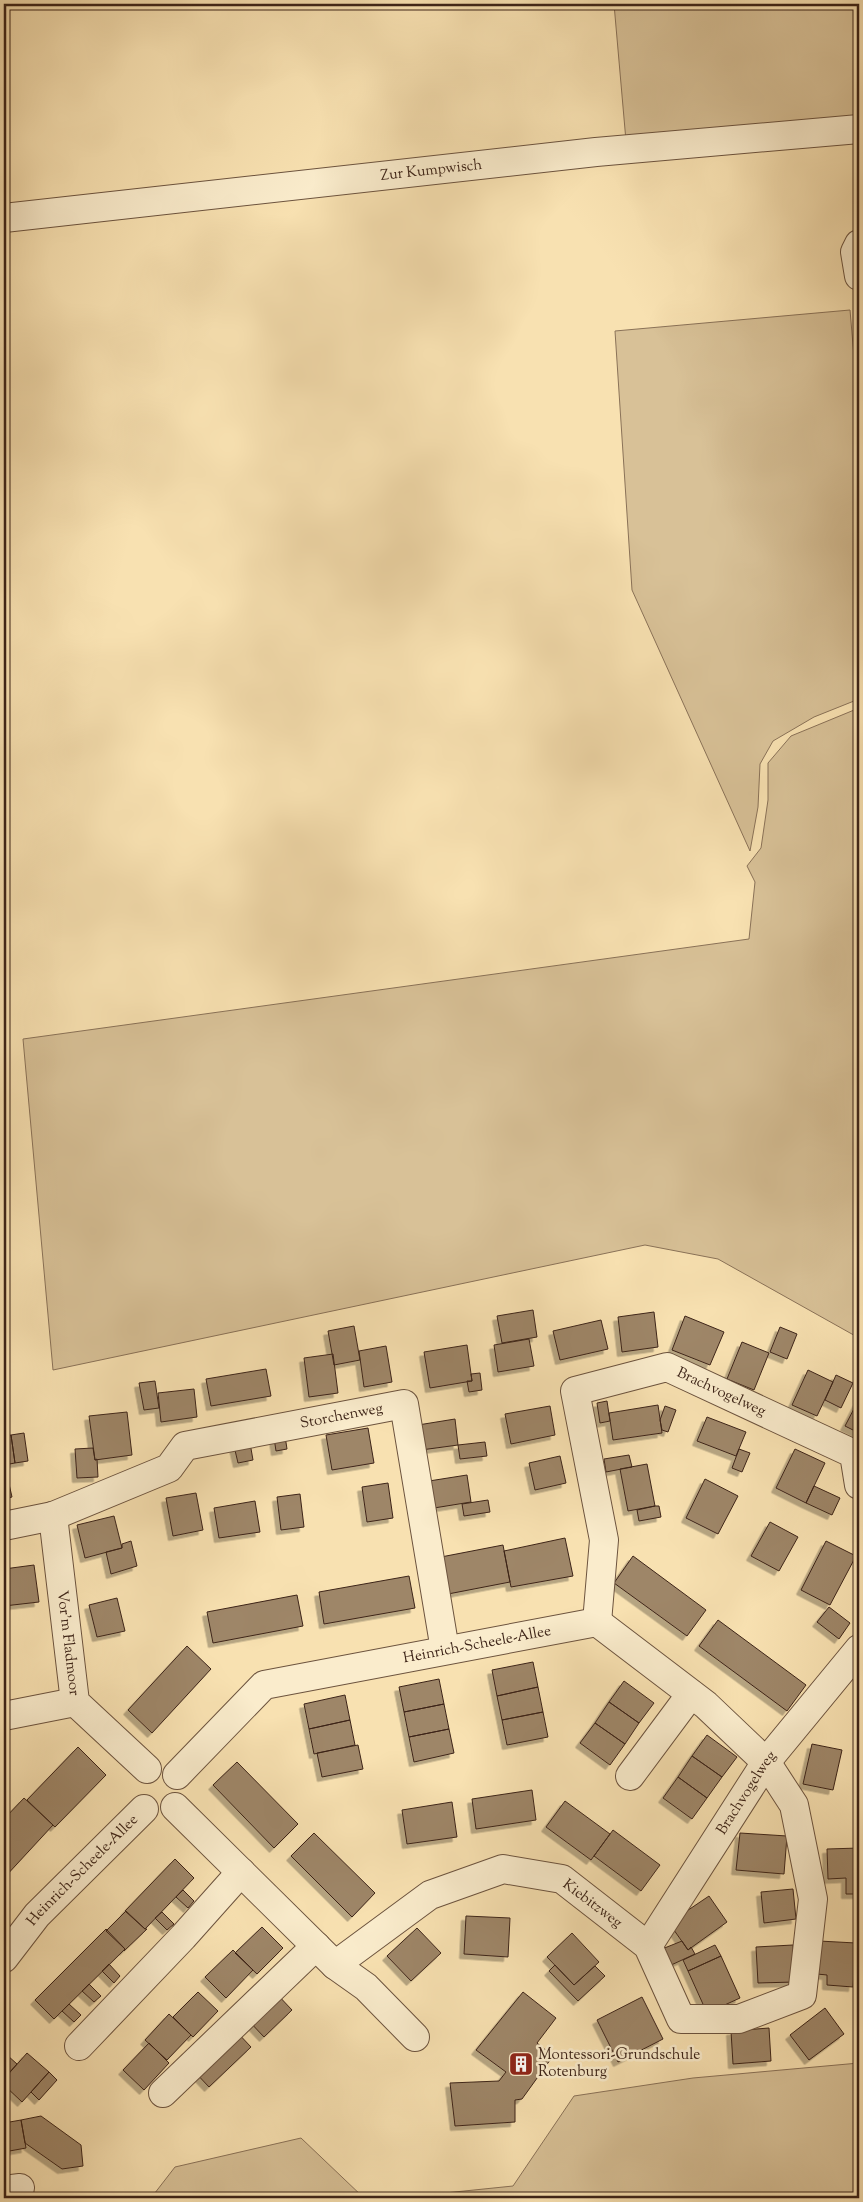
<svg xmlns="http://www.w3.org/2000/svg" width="863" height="2202" viewBox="0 0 863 2202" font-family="'Sorts Mill Goudy',serif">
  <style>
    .green { fill: #d8c197; stroke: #8a7258 }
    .building { fill: #9e8668; stroke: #3d2418; filter: url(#shadow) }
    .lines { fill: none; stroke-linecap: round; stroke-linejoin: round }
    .minor-casing { stroke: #6c533e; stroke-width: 30 }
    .minor { stroke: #faeccc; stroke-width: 28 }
    .labels { text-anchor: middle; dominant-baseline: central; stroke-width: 5; stroke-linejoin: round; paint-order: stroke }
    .street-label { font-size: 15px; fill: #3d2418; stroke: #faeccc }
    .poi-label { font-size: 15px; fill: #3d2418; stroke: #faeccc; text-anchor: start }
  </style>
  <defs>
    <filter id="shadow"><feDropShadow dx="-4.5" dy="4.5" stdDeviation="0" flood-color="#0004"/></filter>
  </defs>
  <rect width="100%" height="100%" fill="#f8e1b1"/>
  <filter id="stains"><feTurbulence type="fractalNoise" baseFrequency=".004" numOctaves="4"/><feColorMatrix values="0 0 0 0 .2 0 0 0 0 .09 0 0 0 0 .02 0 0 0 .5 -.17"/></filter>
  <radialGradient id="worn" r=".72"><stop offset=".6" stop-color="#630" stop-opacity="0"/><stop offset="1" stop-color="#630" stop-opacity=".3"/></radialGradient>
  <!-- green -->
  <path class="green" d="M614,4H859V124L626,141Z
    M850,310L859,415V699L814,717L773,741L760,764L758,807L750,851L632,590L615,331Z
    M859,708V1338L718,1259L645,1245L53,1370L23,1039L749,939L755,882L747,866L761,848L768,800V763L791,736Z
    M859,2063V2198H396L513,2186L574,2096L693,2078Z
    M301,2138L364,2198H151L175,2167Z"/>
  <!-- building -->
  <path class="building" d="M533,1310L537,1337L502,1343L497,1316Z
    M654,1312L658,1347L622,1352L618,1317Z
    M685,1316L724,1332L710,1365L672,1350Z
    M601,1320L608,1349L560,1360L553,1331Z
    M354,1326L360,1360L334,1365L328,1331Z
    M780,1327L797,1334L787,1359L770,1352Z
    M529,1339L534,1366L498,1372L494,1345Z
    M742,1342L769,1353L754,1390L727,1379Z
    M467,1345L472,1381L430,1388L424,1352Z
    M386,1346L392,1382L364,1387L359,1351Z
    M333,1354L338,1393L309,1397L304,1358Z
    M266,1369L271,1396L211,1406L206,1379Z
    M808,1370L833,1382L817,1416L792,1405Z
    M480,1373L482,1390L469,1392L467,1381H472L471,1374Z
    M836,1375L853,1383L841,1408L825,1400Z
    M155,1381L159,1408L144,1410L139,1383Z
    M194,1389L197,1417L161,1422L158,1393Z
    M607,1401L610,1421L600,1423L597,1403Z
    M858,1401L859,1402V1433L845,1426Z
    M658,1405L662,1433L613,1440L609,1413Z
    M550,1406L555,1435L511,1444L505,1414Z
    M665,1406L676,1410L668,1432L662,1430L660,1420Z
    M127,1412L132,1455L95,1460L89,1416Z
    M707,1417L746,1432L736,1456L697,1441Z
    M455,1419L458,1445L421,1450L418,1425Z
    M368,1428L374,1463L332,1470L326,1435Z
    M24,1433L28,1461L15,1463L11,1435Z
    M11,1435L15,1463L4,1465V1436Z
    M285,1436L287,1449L276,1451L274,1438Z
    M485,1442L487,1456L460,1459L458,1445Z
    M250,1443L253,1460L238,1463L234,1446Z
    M93,1448L95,1460L97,1459L98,1477L77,1478L75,1449Z
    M739,1449L750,1453L742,1472L732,1468Z
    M795,1449L825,1463L806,1503L776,1488Z
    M629,1455L632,1467L606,1472L604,1459Z
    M560,1456L566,1483L535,1490L529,1463Z
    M647,1464L655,1506L628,1511L620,1469Z
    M6,1471L12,1497L4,1499V1472Z
    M467,1475L471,1502L434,1508L429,1481Z
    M705,1479L738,1496L718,1534L686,1518Z
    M388,1483L393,1518L367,1522L362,1487Z
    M814,1486L840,1498L832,1515L806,1503Z
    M196,1493L203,1530L173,1536L166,1498Z
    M300,1494L304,1527L281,1530L277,1497Z
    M488,1500L490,1512L464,1516L462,1504Z
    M255,1501L260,1532L219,1538L214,1508Z
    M655,1506H659L661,1517L639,1521L637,1510Z
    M114,1516L122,1548L85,1558L77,1525Z
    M770,1522L798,1537L779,1571L751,1556Z
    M565,1538L573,1576L511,1587L504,1551Z
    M131,1541L137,1566L111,1574L106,1552L122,1548V1544Z
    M826,1541L856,1556L830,1605L801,1590Z
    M503,1545L510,1582L448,1594L441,1557Z
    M633,1556L706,1610L687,1636L614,1583Z
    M34,1565L39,1602L4,1606V1569Z
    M409,1576L415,1608L324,1624L319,1592Z
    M297,1595L303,1626L213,1643L207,1612Z
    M117,1598L125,1631L97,1637L89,1605Z
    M829,1607L850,1623L839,1639L817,1622Z
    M718,1620L806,1685L787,1711L699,1646Z
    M187,1646L211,1669L152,1733L128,1710Z
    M533,1662L538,1687L497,1696L492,1670Z
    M439,1679L444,1704L404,1712L399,1687Z
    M624,1681L654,1703L639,1723L609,1702Z
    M538,1687L543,1712L502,1720L497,1696Z
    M345,1695L350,1720L309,1729L304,1704Z
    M609,1702L639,1723L625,1744L595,1723Z
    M444,1704L449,1729L409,1737L404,1712Z
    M543,1712L548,1737L507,1745L502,1720Z
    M350,1720L355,1745L314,1754L309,1729Z
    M595,1723L625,1744L610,1765L580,1743Z
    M449,1729L454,1753L414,1762L409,1737Z
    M707,1735L737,1757L722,1777L692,1756Z
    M812,1744L842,1750L833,1790L803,1784Z
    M358,1745L363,1769L322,1777L317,1753Z
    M78,1747L106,1775L55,1827L27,1800Z
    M692,1756L722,1777L707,1798L678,1777Z
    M237,1762L298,1824L274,1848L213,1785Z
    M678,1777L707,1798L692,1819L663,1798Z
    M532,1790L536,1820L476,1829L472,1799Z
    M24,1798L53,1825L4,1878V1819Z
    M565,1801L610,1834L591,1860L546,1827Z
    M452,1802L457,1837L407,1844L402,1810Z
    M613,1830L660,1865L641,1891L594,1856Z
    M314,1833L375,1893L352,1917L291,1856Z
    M740,1833L787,1836L784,1874L736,1870Z
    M859,1848V1894H846V1878L828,1879L827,1849Z
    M175,1859L194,1878L145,1929L125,1911Z
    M793,1889L796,1919L764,1923L761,1892Z
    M183,1890L194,1901L188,1908L176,1897Z
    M709,1896L727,1922L688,1950L669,1923Z
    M126,1911L145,1929H147L124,1951L125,1949L106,1931Z
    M162,1912L174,1924L167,1930L155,1918Z
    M466,1916L510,1918L508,1957L464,1954Z
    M262,1927L283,1948L257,1974L235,1953Z
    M417,1928L441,1953L411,1981L387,1956Z
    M106,1929L125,1949L54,2019L35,2000Z
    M572,1933L599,1962L574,1985L547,1957Z
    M682,1941L688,1950L691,1947L695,1954L669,1966L662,1949Z
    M819,1941L856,1943L853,1987L827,1985V1975L817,1974Z
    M715,1945L721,1956L688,1971L683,1960Z
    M793,1945L795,1982L758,1983L756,1947Z
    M233,1950L253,1970L226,1998L205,1977Z
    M721,1956L740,1998L707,2013L688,1971Z
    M109,1964L120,1976L114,1983L102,1971Z
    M555,1965L574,1985L595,1966L605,1976L578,2001L549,1971Z
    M89,1984L101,1996L94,2002L82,1991Z
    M198,1992L218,2011L193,2037L173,2017Z
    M275,1992L292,2010L264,2037L247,2019Z
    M523,1992L556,2018L537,2043L553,2056L522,2099L515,2100V2122L455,2126L450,2083L499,2081L506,2072L476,2050Z
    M642,1997L663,2039L618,2062L597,2020Z
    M69,2004L81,2015L74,2022L62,2011Z
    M825,2008L844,2034L809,2060L790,2035Z
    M169,2014L191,2035L167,2060L145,2040Z
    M769,2028L771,2061L733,2064L731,2031Z
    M235,2030L251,2047L209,2087L193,2070Z
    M149,2043L169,2063L144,2090L123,2070Z
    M27,2053L49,2072L22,2102L4,2085V2079Z
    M7,2055L17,2064L7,2075L4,2072V2059Z
    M49,2072L57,2080L39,2100L31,2092Z
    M41,2116L81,2145L83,2166L62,2169L25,2143L21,2120Z
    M21,2120L26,2148L4,2152V2123Z"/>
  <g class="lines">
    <defs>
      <g id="minor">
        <path id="s1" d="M4,218L596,152L859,129"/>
        <path d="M859,244L855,252L859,276"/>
        <path id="s2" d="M53,1516L75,1702L147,1769"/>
        <path id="s3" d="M4,1526L53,1516L169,1468L185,1446L404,1404L445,1650"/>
        <path id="s4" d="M597,1622L604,1540L575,1391L667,1367L854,1454L859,1485"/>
        <path d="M4,1716L75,1702"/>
        <path id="s5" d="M177,1775L264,1685L597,1622L706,1705L766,1762L794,1805L813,1899L802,1995L739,2019H681L648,1946L562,1879L503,1869L430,1895L335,1965"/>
        <path d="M630,1776L691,1694"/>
        <path d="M175,1807L335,1965L366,1987L415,2037"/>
        <path id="s6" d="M648,1946L766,1762L859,1649"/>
        <path id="s7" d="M4,1958L37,1915L144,1809"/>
        <path d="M79,2046L183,1937L241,1872"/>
        <path d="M163,2093L316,1946"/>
        <path d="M4,2190L20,2188"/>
      </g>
    </defs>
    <!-- minor casing -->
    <use href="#minor" class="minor-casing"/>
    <!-- minor -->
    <use href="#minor" class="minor"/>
  </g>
  <!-- icons -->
  <defs>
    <symbol id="building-square" viewBox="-11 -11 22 22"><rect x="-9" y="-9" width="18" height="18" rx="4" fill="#8f2418" stroke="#faeccc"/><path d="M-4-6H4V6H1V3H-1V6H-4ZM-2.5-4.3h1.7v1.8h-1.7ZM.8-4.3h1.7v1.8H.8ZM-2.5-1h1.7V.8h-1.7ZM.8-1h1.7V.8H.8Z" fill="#fff"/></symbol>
  </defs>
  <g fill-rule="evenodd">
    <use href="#building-square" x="507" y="2050" width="28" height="28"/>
  </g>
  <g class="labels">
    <!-- street labels -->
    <g class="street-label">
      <text stroke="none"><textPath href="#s1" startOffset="430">Zur Kumpwisch</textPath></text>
      <text stroke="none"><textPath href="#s4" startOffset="389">Brachvogelweg</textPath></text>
      <text stroke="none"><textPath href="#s3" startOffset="362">Storchenweg</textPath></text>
      <text stroke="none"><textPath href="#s2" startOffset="128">Vor'm Fladmoor</textPath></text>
      <text stroke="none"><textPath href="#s5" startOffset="342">Heinrich-Scheele-Allee</textPath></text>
      <text stroke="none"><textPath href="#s6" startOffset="182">Brachvogelweg</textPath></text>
      <text stroke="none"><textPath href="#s7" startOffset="118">Heinrich-Scheele-Allee</textPath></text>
      <text transform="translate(592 1904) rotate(37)">Kiebitzweg</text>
    </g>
    <!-- poi labels -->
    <g class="poi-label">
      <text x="538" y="2055">Montessori-Grundschule<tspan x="538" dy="17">Rotenburg</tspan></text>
    </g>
  </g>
  <!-- margin -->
  <rect width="863" height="2202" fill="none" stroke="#f8e1b1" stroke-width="20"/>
  <rect x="5" y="5" width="853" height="2192" fill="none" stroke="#3d2418" stroke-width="2.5"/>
  <rect x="10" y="10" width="843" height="2182" fill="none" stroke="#3d2418"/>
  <rect width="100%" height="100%" filter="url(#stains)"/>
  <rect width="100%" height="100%" fill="url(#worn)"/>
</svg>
